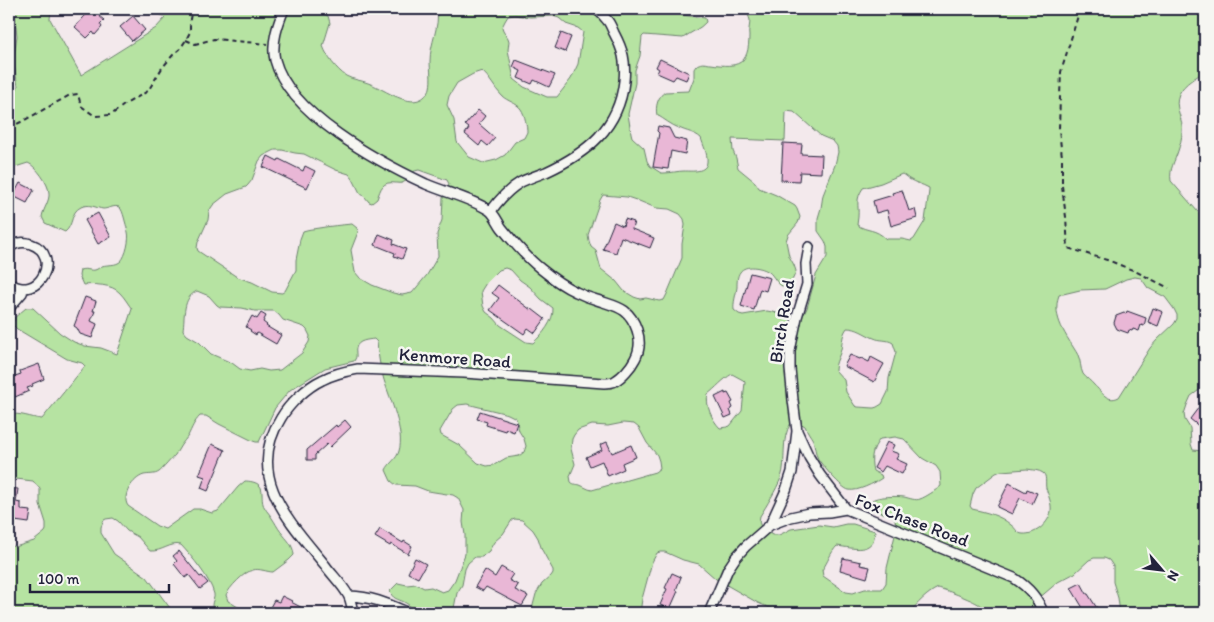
<svg xmlns="http://www.w3.org/2000/svg" width="1214" height="622" viewBox="0 0 1214 622" font-family="Itim,sans-serif">
  <style>
    .green { fill: #b6e3a2; stroke: #6c826e; fill-rule: evenodd }
    .building { fill: #e9b7d6; stroke: #22223b }
    .lines { fill: none; stroke-linecap: round; stroke-linejoin: round }
    .street-casing { stroke: #22223b; stroke-width: 12 }
    .path { stroke: #22223b; stroke-width: 2; stroke-dasharray: 5 4; stroke-linecap: butt }
    .street { stroke: #f6f6f2; stroke-width: 9 }
    .labels { text-anchor: middle; dominant-baseline: central; stroke-width: 5; stroke-linejoin: round; paint-order: stroke }
    .street-label { font-size: 18px; fill: #22223b; stroke: #f6f6f2 }
  </style>
  <rect width="100%" height="100%" fill="#f3e9ec"/>
  <filter id="ink" filterUnits="userSpaceOnUse"><feTurbulence type="fractalNoise" baseFrequency=".02" numOctaves="2"/><feDisplacementMap in="SourceGraphic" scale="10" xChannelSelector="R" yChannelSelector="G"/><feConvolveMatrix kernelMatrix="1 2 1 2 8 2 1 2 1" color-interpolation-filters="sRGB"/></filter>
  <g filter="url(#ink)">
    <!-- green -->
    <path class="green" d="M14,9H51L50,19L81,75L156,28L165,18L160,14L146,9H315L328,16L330,23L323,46C327,57 336,69 346,76C353,80 361,80 368,83C381,87 406,107 421,99C425,97 429,92 430,88C432,79 430,70 430,61C430,43 440,27 437,9H672C680,17 694,16 705,18L706,22C700,29 691,32 683,38L644,35L642,37L640,56L635,70V83L628,114L631,133L632,137L644,148L647,161L650,166L661,173H664C671,173 678,171 684,171C692,171 706,173 707,162C708,154 703,145 701,138C694,132 687,132 679,128C671,125 664,119 657,115C655,107 658,96 665,92L689,91L694,78V69C695,67 697,64 699,64C703,62 707,64 711,64C738,68 749,65 749,36C748,31 750,25 750,20C749,17 747,12 746,9H1205V71C1197,77 1184,83 1179,94C1173,107 1184,119 1182,132C1182,138 1180,145 1178,151C1175,161 1169,169 1171,181L1205,220V386L1191,396L1187,405L1184,414L1185,420L1190,428L1191,444L1193,450L1203,451L1205,449V613H1120L1118,598L1113,582V566L1109,560L1104,558H1094L1089,560L1075,573L1058,582L1038,599L1034,604L1035,613H985C984,609 984,609 981,606C976,601 946,590 938,588C927,593 917,604 909,613H778L775,610L758,603L716,579L699,564L683,560L665,552H660L657,553L652,562L642,599L640,613H528L532,609L536,594L542,584L551,576L553,573V570L542,550L538,538L533,530L522,520L515,519L512,520L503,534L494,542L489,551L484,555L482,557H475L468,563L465,569L462,585L457,593L453,613C440,613 427,614 414,609C411,607 408,604 404,602C398,599 392,599 390,591L398,583L407,585L416,584L424,588L431,587L442,592L448,590L455,580L465,554V535L463,522L464,510L458,498L453,495L428,491L415,486L396,485L391,481L386,470C389,463 397,459 399,451C405,432 390,399 384,380C380,368 378,354 377,342L374,339C368,340 358,340 356,348C355,354 358,355 354,361L325,368L290,390L275,408L259,442H256L253,441L219,424L206,416H200C194,422 192,428 188,436C186,439 183,442 181,445C179,448 177,452 175,455C173,457 161,471 159,472C155,475 149,474 144,475C133,478 121,496 128,506L157,526L165,529L193,509H200L212,513L218,511L238,487L245,481C249,481 257,482 260,486C264,490 260,502 265,508C267,512 270,514 272,518C275,522 277,527 281,532C287,540 293,544 294,555L289,560L273,572C267,572 259,568 253,570C245,571 229,588 226,595L228,601L248,613H213C213,613 212,606 212,605C212,601 215,598 214,594C210,578 192,557 181,545C170,542 162,552 150,551L138,537L127,531L118,521L113,518L106,519L104,520L101,527V533L114,554L147,577L170,608L172,613H9V544L15,547L34,541L45,532L46,530V523L40,504V489L33,481L16,479L9,476V415C19,412 31,418 42,419L85,366L82,363L67,359L17,329L12,324L15,319L14,318L26,308H33L60,333L74,342L85,346L101,348L117,354L132,309C128,304 125,298 120,293C112,284 94,284 83,285L79,276L80,270C86,268 90,271 95,270C98,269 100,267 102,266C108,264 116,266 121,261C126,256 130,239 128,232C127,227 125,222 124,217C123,214 122,209 119,207C114,205 108,209 103,209C96,208 89,203 81,207C70,212 74,225 65,232L45,223L42,217C43,209 50,201 49,193C49,184 36,166 28,163L9,169V97L16,91L18,86L13,60L17,36ZM515,15L530,17L553,16L559,18L566,24L578,28L583,32L578,64L571,79L557,97H547L524,87L514,79L508,50L509,41L508,38L503,30L502,27L505,21L508,16ZM482,71C490,78 494,88 502,96C507,101 517,103 521,109C525,115 527,126 527,132L524,138L515,142L505,155L496,160L483,163L469,157L457,142L454,120L447,105L449,96L457,83L473,74ZM786,111L794,112L821,136L833,141L837,146L838,152L835,165L823,195L821,208L818,218V231L825,241L827,247V257L816,275L807,308L804,314L799,317L767,311L743,315L739,314L734,310C733,303 736,295 737,287C737,282 737,276 740,272C745,264 762,267 769,272C773,275 777,284 782,286C785,286 788,285 790,285L795,274L796,271L794,265L789,256L786,241L788,235L798,223L800,217L797,209L795,206L776,195L759,188L755,182L738,168L736,158L733,151L732,139L785,141ZM275,150H282L295,153L304,154L336,170L349,174L353,179L360,193L365,197L369,202L372,203L377,199C381,188 382,181 396,183C399,183 401,184 404,182C412,179 408,171 419,170L447,180L449,184L443,198L442,220L437,234L438,256L427,275L412,293L402,295L393,293L372,285L360,278L355,272L351,250L358,232L357,228L352,224C341,225 330,226 319,228C313,229 309,229 303,231L300,239L299,245L296,260V270L285,291L282,293L272,292L252,282L237,277L198,251L197,248L198,242L208,220L209,211L213,205L227,194L246,187L248,185L252,180L259,161L263,156ZM902,174C904,175 906,177 909,179C915,183 922,184 929,188V191L925,221L914,239L911,241L902,239H886C875,228 868,232 857,225C857,222 858,220 858,217C859,204 855,200 863,188L881,183ZM603,195L627,197L639,201L656,208L669,209L680,214L684,219L685,225L682,244V258L667,294L664,300L659,301L646,298L640,299L634,297L624,291L616,281L601,269L596,251L591,247L589,241L588,235L600,200ZM505,268L511,270L520,280L530,287L541,299L553,308C554,321 542,335 533,343L526,342L500,325L494,318L486,312L483,306L481,291L486,283L499,270ZM1135,277L1141,278L1148,288L1165,297L1174,309L1177,315V319L1174,324L1157,340L1150,348L1119,397C1107,403 1102,392 1094,385C1091,381 1086,378 1083,374C1080,368 1081,361 1078,355C1067,336 1051,318 1059,295L1080,290L1105,289L1126,279ZM197,291L209,296L217,305L220,307L242,308L255,311H274L279,315L283,320L304,327L307,330L310,336L309,342L302,353L280,370L269,371L260,369L250,371L240,369L232,363L211,354L199,342L187,335L183,330C185,316 182,298 197,291ZM847,328C858,328 864,334 874,338C880,341 887,339 893,343L896,352L889,378L888,392L882,404L877,407L874,408L858,407L855,406L846,392L844,380L835,370C835,363 838,359 840,353C843,344 841,336 847,328ZM732,374L743,380L745,382L742,411L730,426L727,427L720,428C712,420 705,405 708,394C716,388 722,380 732,374ZM467,404L508,414L516,418L519,431L524,439L526,446L524,452L519,456L506,458L494,465L487,466L478,463L459,445L441,435L440,431L453,409L458,405ZM794,422L800,423L805,426C807,431 810,435 813,440C815,446 815,453 818,459C822,465 842,489 849,490C857,492 875,483 882,478L881,475L873,471C870,458 872,449 880,439L895,437L904,439L922,458L936,466L940,472L941,486C936,490 926,497 920,499C916,501 909,498 904,497C897,496 878,496 872,500L870,506L871,509L892,516L894,518L897,527L887,568L886,583L882,589H865L853,593L846,592L823,576L822,570C828,562 830,553 837,546C853,548 874,555 875,531L853,524H846L833,527L819,525L791,529L779,535H772C764,529 757,527 760,516C767,505 776,490 781,478C787,460 780,440 791,423ZM623,423L634,424L639,428L647,443L657,455L659,461L660,468L655,472L592,490C587,489 585,487 580,485C577,484 574,485 571,482L570,476L575,464L571,449L572,439L574,435L578,430L592,425L608,426ZM1027,469C1032,470 1039,470 1043,473C1047,476 1045,483 1046,488C1048,495 1052,503 1051,511C1049,523 1036,535 1023,534C1017,534 1016,528 1011,525C1000,515 985,512 972,509L970,506L973,494L976,488L996,473L1001,471Z"/>
    <!-- building -->
    <path class="building" d="M91,9H98L102,13L99,16L104,20L100,24L102,27L95,35L93,32L87,38L75,27Z
      M133,16L145,30L132,41L120,27Z
      M561,33L571,37L565,52L555,48Z
      M660,59L689,73L686,80L676,76L673,80L657,73L659,69L656,67Z
      M516,60L555,75L549,87L534,80L532,84L518,78L521,71L513,67Z
      M478,110L485,116L479,124L495,138L488,146L482,141L479,146L465,134L469,128L465,125Z
      M658,126L669,128L674,138L687,141L685,154L671,151L668,169L653,167L659,133L657,131Z
      M783,143L802,144L801,154L822,155L821,173L800,172L799,181L781,180Z
      M268,156L278,161L279,159L303,171L305,166L315,171L307,188L263,167Z
      M20,183L34,190L27,203L13,196Z
      M902,190L909,211L915,209L917,218L891,226L887,210L876,213L873,201L893,195L892,193Z
      M98,213L111,237L98,244L85,220Z
      M625,219L634,222L632,229L654,238L650,248L621,237L616,253L603,249L614,222L623,226Z
      M379,234L394,240L393,244L406,249L402,259L394,256L395,253L375,245Z
      M750,273L770,278L766,291L760,289L754,310L741,306Z
      M498,285L531,310L532,309L545,319L535,333L528,328L524,334L490,310L499,298L492,293Z
      M85,297L96,301L93,311H95L91,321L97,324L92,338L80,334L77,328L74,326Z
      M1153,308L1163,312L1158,326L1148,322Z
      M1127,311L1146,318L1144,326L1141,325L1139,331L1133,329L1132,331L1129,330L1128,333L1117,329L1114,323L1116,316L1124,313L1126,314Z
      M261,313L266,316L263,322L267,325L266,326L281,335L276,344L257,333L256,335L250,331L251,330L246,327L252,316L257,319Z
      M850,355L860,359L861,358L869,362L871,357L884,364L874,382L844,366Z
      M39,364L44,379L32,384L33,386L27,388L29,391L15,397L9,378L21,374L20,371Z
      M725,392V394L728,393L733,402L731,403L733,408L730,410L732,415L725,418L715,397Z
      M1205,399V431L1190,419Z
      M480,411L517,423L514,432L506,429L505,431L486,425L487,422L477,419Z
      M345,420L351,427L330,447L327,444L315,455V460H307V450L336,425L337,427Z
      M607,442L612,453L631,445L636,457L622,463L624,469L608,476L602,461L590,466L586,457L602,450L600,445Z
      M887,442L894,445L891,451L899,454L896,459L907,464L902,474L885,466L881,472L874,468Z
      M212,444L225,450L208,491L201,488L205,477L199,475Z
      M1009,483L1026,492L1027,489L1037,493L1032,504L1020,498L1012,514L997,507Z
      M9,488L18,489L16,502L21,503V510L31,511L29,523L15,521V518H14V522H9Z
      M380,529L403,543L404,541L412,546L408,554L391,544L390,546L375,537Z
      M179,551L200,577L202,576L208,583L200,589L189,575L185,578L174,564L177,561L173,556Z
      M415,558L426,564L418,578L408,573Z
      M843,558L861,562L860,565L870,567L867,578L840,570Z
      M501,567L513,574L509,580L518,585L515,590L528,596L522,606L486,587L483,591L475,587L485,570L495,577Z
      M672,573L681,577L676,590L678,591L670,609L660,605L667,589L665,588Z
      M1081,583L1087,594H1088L1100,613H1086L1071,588Z
      M282,596L292,601L291,602L312,613H267L274,600L279,602Z"/>
    <g class="lines">
      <defs>
        <path id="street" d="M284,9C278,24 271,43 275,60C289,114 379,162 426,184C447,193 470,198 489,210C495,214 498,223 502,228C514,243 526,257 541,269C552,278 563,286 576,292C582,295 590,298 597,300C617,307 629,307 637,330C640,339 640,350 635,359C631,367 622,377 615,381C612,383 607,383 604,383L464,373L358,369C346,371 333,374 322,380C307,387 289,404 281,418C244,476 290,522 325,565C332,575 342,584 348,595C351,600 352,608 353,613
          M491,211C499,200 509,189 521,182C529,178 538,175 546,172C587,153 619,128 624,81C626,61 623,50 614,33C612,29 610,23 607,20C604,16 600,12 596,9
          M809,247L806,264L807,284L797,317L790,351V369L793,400L797,431L809,457L820,475L846,509
          M9,248C15,243 23,241 31,244C63,255 39,304 9,283
          M9,308L22,293L24,288
          M770,525L786,490L792,472L797,431
          M349,596C374,597 388,604 409,613
          M709,613L728,569L736,557L746,546L770,525L791,517L809,513L829,512L846,509L1014,578C1028,587 1038,597 1043,613"/>
      </defs>
      <!-- street casing -->
      <use href="#street" class="street-casing"/>
      <!-- path -->
      <path class="path" d="M1080,9L1061,72L1060,96L1059,129L1062,157V186L1066,217L1068,248L1110,261L1135,271L1169,288
        M186,40L195,44L214,39L267,44
        M9,128L23,121L70,95L78,94L81,106L95,116L111,115L124,105L148,91L162,68L173,55L180,49L186,40L190,32V19L192,9"/>
      <!-- street -->
      <use href="#street" class="street"/>
    </g>
  </g>
  <g class="labels">
    <!-- street labels -->
    <g class="street-label">
      <text transform="translate(782 321) rotate(-81)">Birch Road</text>
      <text transform="translate(455 358) rotate(4)">Kenmore Road</text>
      <text transform="translate(912 520) rotate(21)">Fox Chase Road</text>
    </g>
  </g>
  <!-- margin -->
  <rect width="1214" height="622" fill="none" stroke="#f6f6f2" stroke-width="30"/>
  <rect x="15" y="15" width="1184" height="592" fill="none" stroke="#22223b" stroke-width="2" filter="url(#ink)"/>
  <!-- north arrow -->
  <g transform="translate(1162 570) rotate(118)" stroke="#f6f6f2" stroke-width="4" paint-order="stroke">
  <path d="M0-4L9 19L0 12L-9 19Z" fill="#22223b"/>
  <text y="-8" font-size="14" font-weight="bold" text-anchor="middle" fill="#22223b">N</text>
  </g>
  <!-- scale -->
  <path d="M30 584v8h139v-8" fill="none" stroke="#22223b" stroke-width="2.5"/>
  <text x="38" y="584" font-size="15" fill="#22223b" stroke="#f6f6f2" stroke-width="4" paint-order="stroke">100 m</text>
</svg>
